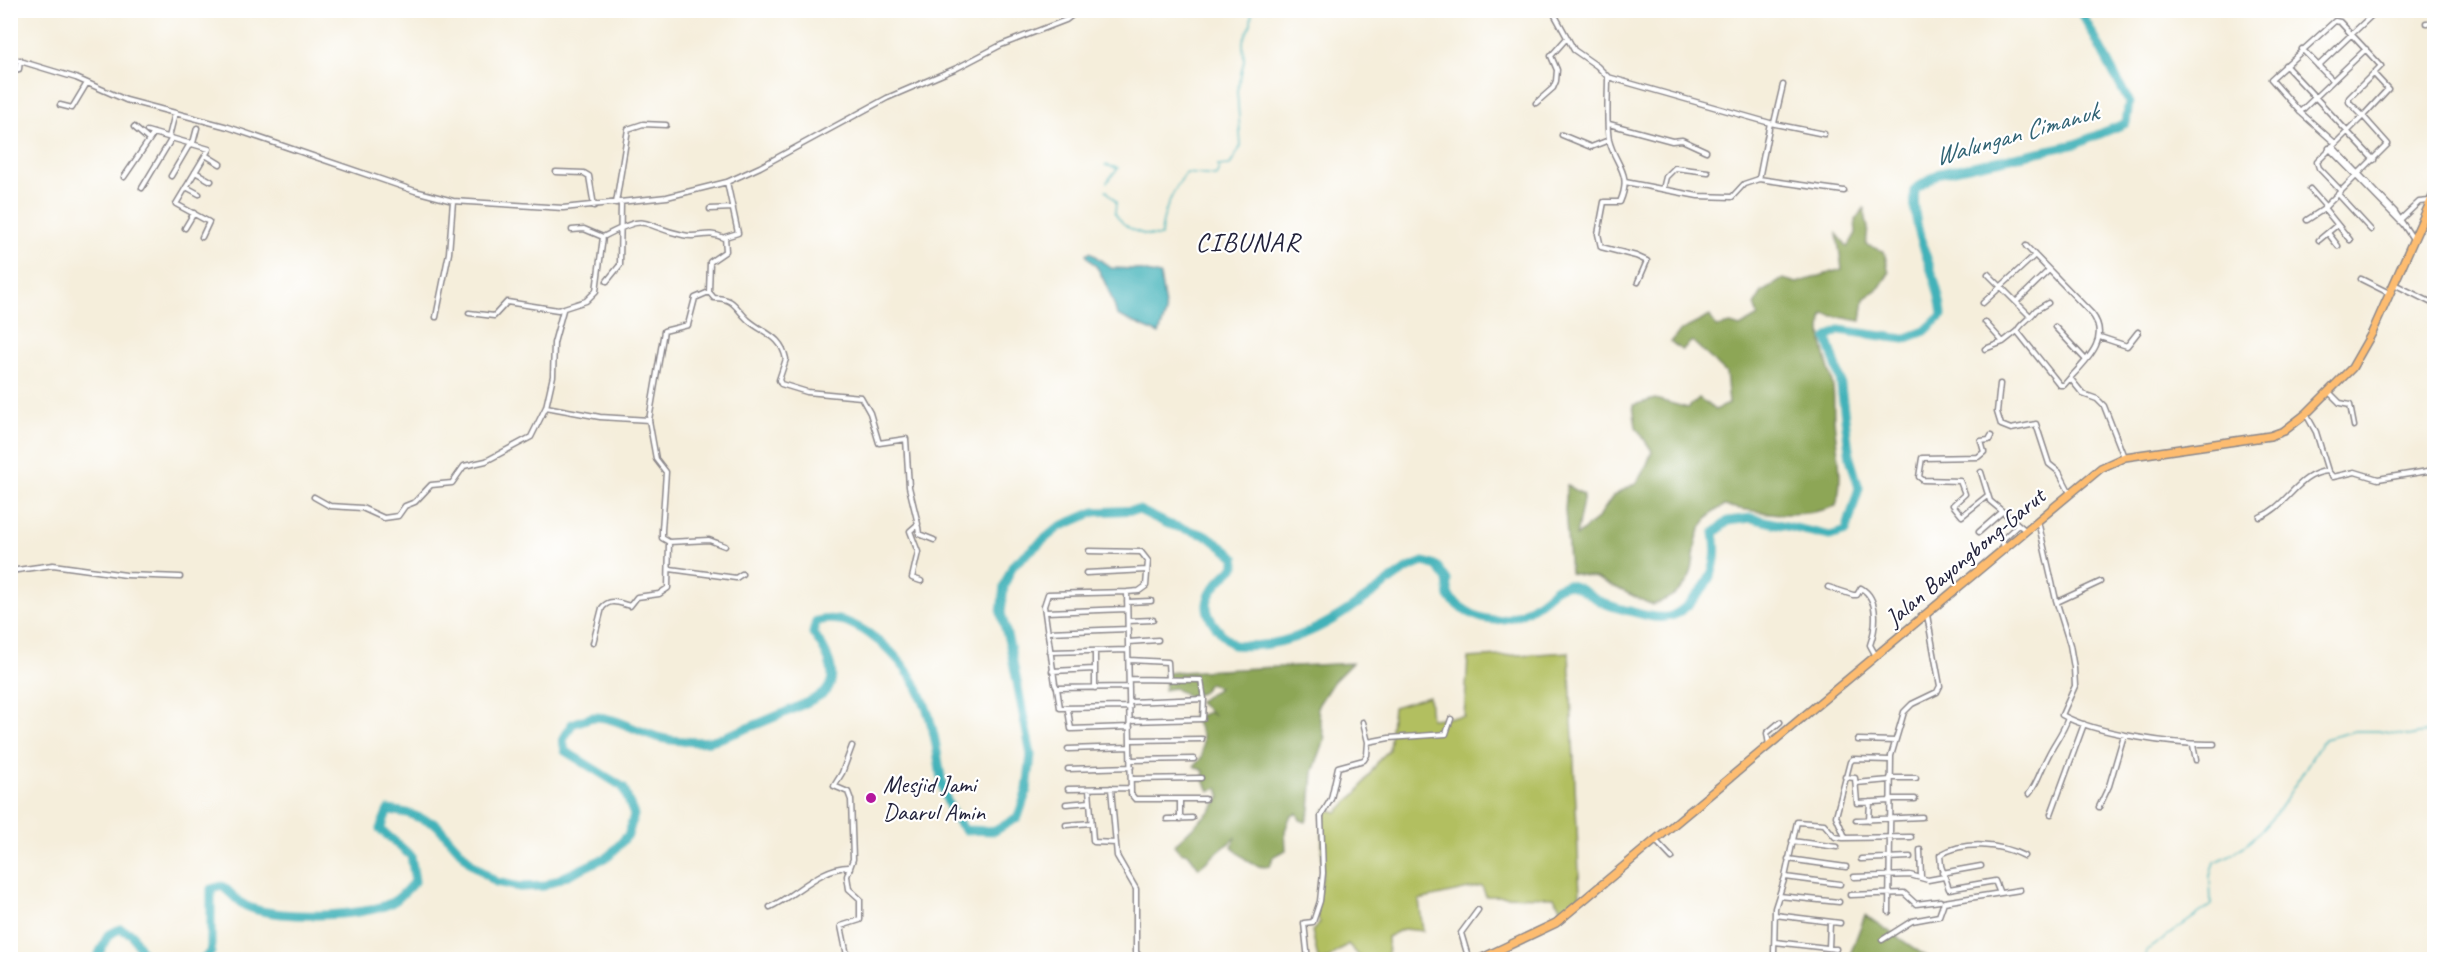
<svg xmlns="http://www.w3.org/2000/svg" width="2445" height="970" viewBox="0 0 2445 970" font-family="Caveat,sans-serif">
  <style>
    .green { fill: #b2bf61; stroke: #6a704e; stroke-width: 1.5 }
    .forest { fill: #8da657; stroke: #586449; stroke-width: 1.5 }
    .water { fill: #42b2b9; stroke: #326a7a; stroke-width: 1.5 }
    .lines { fill: none; stroke-linecap: round; stroke-linejoin: round }
    .stream { stroke: #42b2b9; stroke-width: 1.5 }
    .river { stroke: #42b2b9; stroke-width: 9 }
    .minor-casing { stroke: #8c888b; stroke-width: 7 }
    .primary-casing { stroke: #8c888b; stroke-width: 10 }
    .minor { stroke: #fff; stroke-width: 4 }
    .primary { stroke: #fdbc70; stroke-width: 7 }
    .poi-dot { fill: #b5179e; stroke: #fff; stroke-width: 2 }
    .labels { text-anchor: middle; dominant-baseline: central; stroke-width: 4.5; stroke-linejoin: round; paint-order: stroke }
    .street-label { font-size: 24px; fill: #22223b; stroke: #fff }
    .poi-label { font-size: 24px; fill: #22223b; stroke: #fff; text-anchor: start }
    .water-label { font-size: 26px; font-style: italic; fill: #306374; stroke: #fff }
    .quarter-label { font-size: 27px; letter-spacing: 1.5px; fill: #22223b; stroke: #fff }
  </style>
  <rect width="100%" height="100%" fill="#fff"/>
  <filter id="ink" filterUnits="userSpaceOnUse"><feTurbulence type="fractalNoise" baseFrequency=".0167" numOctaves="2"/><feDisplacementMap in="SourceGraphic" scale="12" xChannelSelector="R" yChannelSelector="G"/><feConvolveMatrix kernelMatrix="1 2 1 2 8 2 1 2 1" color-interpolation-filters="sRGB"/></filter>
  <filter id="wash" filterUnits="userSpaceOnUse"><feTurbulence type="fractalNoise" baseFrequency=".008" numOctaves="4" result="noise"/><feDisplacementMap in="SourceGraphic" scale="24" xChannelSelector="R" yChannelSelector="G"/><feGaussianBlur stdDeviation="1.35" result="paint"/><feColorMatrix in="noise" values="0 0 0 0 0 0 0 0 0 0 0 0 0 0 0 0 0 1.4 0 .05"/><feComposite in="paint" operator="in"/></filter>
  <g filter="url(#wash)">
    <rect width="100%" height="100%" fill="#f5eedb"/>
    <!-- green -->
    <path class="green" d="M1569,652L1580,895L1562,911L1554,897L1486,896L1482,886L1419,900L1423,931L1403,929L1387,937L1388,959H1362L1348,944L1328,959H1318L1312,931L1320,923L1316,913L1322,877V817L1325,809L1337,812L1358,792L1379,760L1389,750L1393,707L1429,696L1431,719L1464,716L1468,658Z"/>
    <!-- forest -->
    <path class="forest" d="M1864,208L1868,228L1866,245L1884,251L1889,273L1880,287L1864,299L1861,321L1823,314C1817,338 1827,358 1832,382C1835,393 1833,407 1834,419C1836,449 1845,476 1836,506C1798,520 1763,513 1724,506C1719,509 1712,512 1709,517C1679,549 1715,584 1652,605L1596,578L1570,573L1565,510L1567,485L1584,495L1576,536L1598,518L1613,496L1636,483L1646,467L1652,451L1636,427L1633,405L1655,399L1688,408L1699,398L1715,410L1729,404L1726,373L1692,341L1682,350L1671,342L1680,331L1710,316L1716,327L1731,324L1740,327L1758,316L1754,305L1762,292L1783,279L1797,283L1842,269L1837,234L1848,247L1856,233L1855,220Z
      M1352,663L1333,682L1317,707L1325,739L1313,772L1310,810L1306,822L1300,820L1297,813L1290,817L1285,831L1286,850L1273,857L1270,866C1254,870 1243,857 1232,847L1235,838L1199,868L1189,854L1180,852L1174,845L1211,810L1221,797L1218,788L1209,791L1203,778L1204,771L1194,766L1202,757L1203,736L1192,715H1201L1208,712L1214,715L1198,702L1218,688L1210,683L1201,693L1189,697L1174,688L1164,690L1167,676L1164,673Z
      M1865,915L1930,959L1848,960Z"/>
    <!-- water -->
    <path class="water" d="M1090,252L1111,268L1134,269L1160,275L1166,313L1159,334L1117,315C1113,298 1106,284 1098,269C1094,263 1089,261 1086,254Z"/>
    <g class="lines">
      <!-- stream -->
      <path class="stream" d="M1105,165L1118,168L1107,182
        M1106,190L1116,202L1115,213C1124,229 1142,236 1160,236
        M1161,236C1162,212 1172,192 1186,173L1216,176L1219,169L1217,166L1230,165L1241,146L1237,91L1244,61L1243,41L1251,24L1252,10
        M2145,960L2147,950L2211,905L2210,876L2214,862C2268,844 2294,783 2324,739L2355,731H2378L2408,736L2434,731"/>
      <!-- river -->
      <path class="river" d="M96,960L108,935L120,929L132,934L146,960
        M203,960L211,952V889L222,886C233,894 238,904 251,908C279,919 371,918 396,900C403,895 409,887 415,881L411,856L380,829L388,810L407,813L436,824L472,864L496,882L520,887L544,886L609,856L628,835L634,815L623,787L565,751L563,740L572,724C578,722 587,718 594,717C617,716 646,738 672,740C683,741 698,743 709,741C726,738 815,702 826,691C841,674 823,646 813,633L816,621C836,616 851,622 868,633C903,657 924,690 933,731C942,767 938,802 965,830L995,831L1018,817L1027,790L1031,755L1010,646L1001,613L1004,586L1013,565L1059,527L1094,512L1139,510L1168,524L1208,536L1235,557V566C1200,598 1196,610 1233,645C1288,651 1333,622 1376,591C1391,580 1406,567 1424,562L1437,566L1447,580L1449,597C1482,629 1511,626 1546,597C1552,592 1560,583 1569,585C1580,587 1592,597 1602,602C1611,607 1622,609 1633,612C1667,622 1676,620 1700,592C1715,574 1718,556 1714,533L1728,521L1751,518L1830,536L1846,531L1859,488L1850,458L1840,378L1827,338L1839,330L1904,339L1925,331L1942,315C1938,272 1910,234 1915,189L1940,173L2076,144L2126,123L2129,102L2080,10"/>
    </g>
  </g>
  <g filter="url(#ink)">
    <g class="lines">
      <defs>
        <path id="minor" d="M1552,10L1574,50L1597,66L1608,77C1608,94 1606,125 1609,140C1615,165 1633,173 1620,202H1604L1598,234L1601,247L1636,256L1647,261L1638,282
          M2426,23H2434
          M2302,49L2332,80
          M10,58L76,78L126,100L228,127L415,191L453,201L563,208L667,197L727,182L760,167L887,98L957,68L1001,45L1066,20L1079,10
          M2285,65L2374,160
          M2318,66L2371,16L2366,10
          M10,71L19,69L20,60
          M1608,77L1770,123L1824,134
          M1536,103L1553,88L1556,81L1557,70L1551,56L1566,39
          M60,105L72,108L87,83
          M2300,112L2366,49
          M1774,123L1783,85
          M1609,124L1672,141L1682,140L1706,151
          M134,127L149,140
          M147,131L209,149L176,204L209,222L202,237
          M1562,135L1591,147L1609,140
          M169,137L175,113
          M193,143L197,128
          M2335,143L2300,112L2271,79L2335,21L2340,22L2381,66L2349,98V102L2363,116L2317,162L2319,168L2341,191
          M2332,146L2395,212L2413,239
          M2329,148L2403,224
          M207,156L220,164
          M195,172L211,181
          M556,172L584,173L589,176L594,206
          M171,176L191,142
          M124,177L154,133
          M1759,179L1844,191
          M727,182L738,233L725,237L726,251L710,262L709,292L714,298C735,298 735,308 748,320C764,334 781,335 786,359L779,380L781,384L807,392L861,397L870,413L879,443L906,439L909,487L918,524L910,531L918,552L912,578L921,581
          M1625,182L1698,196L1732,197L1744,184L1759,179L1770,123
          M186,187L199,194
          M142,188L172,138
          M1663,189L1666,177L1675,168L1708,172
          M2310,189L2325,206
          M2338,194L2371,230
          M10,198H11
          M616,203L628,129L643,124L666,125
          M710,209L733,208
          M2401,219L2419,202L2429,201
          M2307,220L2324,209
          M185,228L194,213
          M572,230L584,229L603,237
          M2328,233L2338,246
          M2319,240L2337,225
          M2350,240L2324,208L2388,144L2363,116L2388,89L2374,74
          M2026,246L2092,314C2111,338 2087,360 2070,378
          M1988,274L2029,315
          M2361,279L2389,293
          M607,281L620,265L621,202
          M2394,284L2434,304
          M2016,302L2049,270
          M1983,303L2035,255
          M469,313L494,316L507,302L558,310L586,301L596,291L603,237C650,212 638,225 683,235C699,239 707,230 724,238
          M436,317L449,253L453,201
          M1985,322L2003,342
          M2055,327L2085,359
          M2017,331C2022,322 2029,320 2036,310L2048,303
          M2100,337L2127,346L2138,332
          M1985,349L2003,342L2017,331L2060,385H2064L2070,378L2083,394L2097,399L2104,406L2124,457
          M2000,384L1997,412L2001,425L2011,429L2036,424L2049,464L2059,472L2070,493
          M2329,392L2340,403L2350,405L2354,426
          M546,407L600,417L649,420
          M2306,414L2316,432L2328,471L2333,477L2355,472L2378,479L2434,470
          M1981,472L1990,501L2025,530
          M1987,496L1962,516L1953,505L1965,494L1960,481L1923,480L1919,477L1922,458L1978,457L1984,452L1981,441L1989,440L1991,436
          M314,497L330,506L362,508L384,518L398,516L405,506L415,502L431,485L452,483L464,466L486,461L531,437L546,407L553,376L554,343L563,310
          M2260,517C2287,507 2298,473 2328,471
          M2038,521L2056,600L2070,645L2074,668L2075,686L2062,715C2096,734 2175,745 2214,744
          M918,527L919,534L934,540
          M1979,532L2002,512
          M669,542L709,540L725,546
          M2004,548L2002,540L2018,525
          M1089,551L1141,552L1148,561L1146,586L1139,591L1127,592L1048,594L1044,606L1055,684L1057,688L1129,687
          M670,569L736,578L742,574
          M10,571L53,565L126,575L180,577
          M1086,573L1147,570
          M1828,587L1853,595H1857L1861,588C1880,599 1876,628 1870,645L1876,656
          M1127,592L1131,794L1135,799H1205
          M1127,602L1151,601
          M2057,602L2100,582
          M1046,612L1127,609
          M1128,621L1153,620
          M1048,632L1128,629
          M1128,642L1158,640
          M593,643L602,608C610,598 619,603 630,606L637,597L659,594L668,588L669,542L662,538V530L666,472L656,459L649,420L664,331L688,325L695,298L709,292
          M1095,651V688
          M1050,652L1128,650
          M1129,660L1168,662L1169,680
          M1052,671L1095,669
          M1129,679L1201,680L1204,699L1129,702
          M1057,688L1060,708L1130,707
          M1068,710L1071,729L1130,727
          M1130,721L1203,719L1204,699
          M1363,722L1368,742
          M1130,740L1202,739
          M1858,740L1895,741
          M1769,745L1767,733L1780,722
          M2193,745L2196,760
          M1068,749L1130,747
          M1131,760L1194,759
          M1068,769L1131,767
          M1845,777L1855,778L1857,803L1889,801
          M1890,778H1916
          M1131,779L1201,778
          M1856,783L1890,780
          M1111,788L1117,856L1136,889V952L1143,960
          M1068,789L1131,788
          M1089,789L1093,840L1094,842L1116,843
          M2029,794C2038,782 2041,769 2048,756C2054,743 2063,733 2068,718
          M1180,799V819
          M1890,799H1915
          M1066,804L1090,802
          M2099,807L2109,786L2124,735
          M2051,814L2084,724
          M1167,819L1192,818
          M1856,820L1922,817
          M1869,820L1870,802
          M1066,825L1091,823
          M1845,837L1836,816L1850,762L1853,759L1890,760
          M1656,841L1672,858
          M1792,841L1837,847
          M1920,850L1921,877
          M1788,859L1846,867
          M1861,859L1910,857
          M1942,873L1981,866
          M1785,877L1840,884
          M1854,877L1910,875L1928,880L1944,877
          M1999,891L1995,881L1949,889L1941,866L1940,855C1965,840 2000,844 2024,856
          M1850,895L1904,893L1916,904L1940,901
          M1779,896L1839,902
          M770,907C796,895 822,866 850,867
          M1889,912L1891,756L1904,712L1912,704L1937,692L1940,686L1927,615
          M1775,915L1840,923
          M1882,940L1912,921L1939,916L1944,902L2020,890
          M1775,942L1836,949
          M1829,948L1830,922
          M848,960L841,926L860,920V899L849,889L847,876L853,859L851,800L848,792L834,786L842,773L852,746
          M1308,960L1304,923L1313,922L1320,901L1323,873L1321,816L1331,799L1338,767L1364,760L1367,755L1368,742L1389,738L1446,734L1451,719
          M1469,960L1461,933L1478,910
          M1778,960L1774,952L1775,908L1785,877L1797,822L1824,824L1835,837L1843,838L1911,837"/>
        <path id="primary" d="M1478,960L1556,923L2101,468L2125,457L2270,436L2284,431L2306,414L2352,368L2372,333L2434,194"/>
      </defs>
      <!-- minor casing -->
      <use href="#minor" class="minor-casing"/>
      <!-- primary casing -->
      <use href="#primary" class="primary-casing"/>
      <!-- minor -->
      <use href="#minor" class="minor"/>
      <!-- primary -->
      <use href="#primary" class="primary"/>
    </g>
  </g>
  <!-- markers -->
  <circle class="poi-dot" cx="871" cy="798" r="6"/>
  <g class="labels">
    <!-- street labels -->
    <g class="street-label">
      <text transform="translate(1965 557) rotate(-40)">Jalan Bayongbong-Garut</text>
    </g>
    <!-- poi labels -->
    <g class="poi-label">
      <text x="883" y="784">Mesjid Jami<tspan x="883" dy="28">Daarul Amin</tspan></text>
    </g>
    <!-- water labels -->
    <g class="water-label">
      <text transform="translate(2016 134) rotate(-16)">Walungan Cimanuk</text>
    </g>
    <!-- quarter labels -->
    <g class="quarter-label">
      <text x="1248" y="242">CIBUNAR</text>
    </g>
  </g>
  <!-- margin -->
  <rect width="2445" height="970" fill="none" stroke="#fff" stroke-width="36"/>
</svg>
